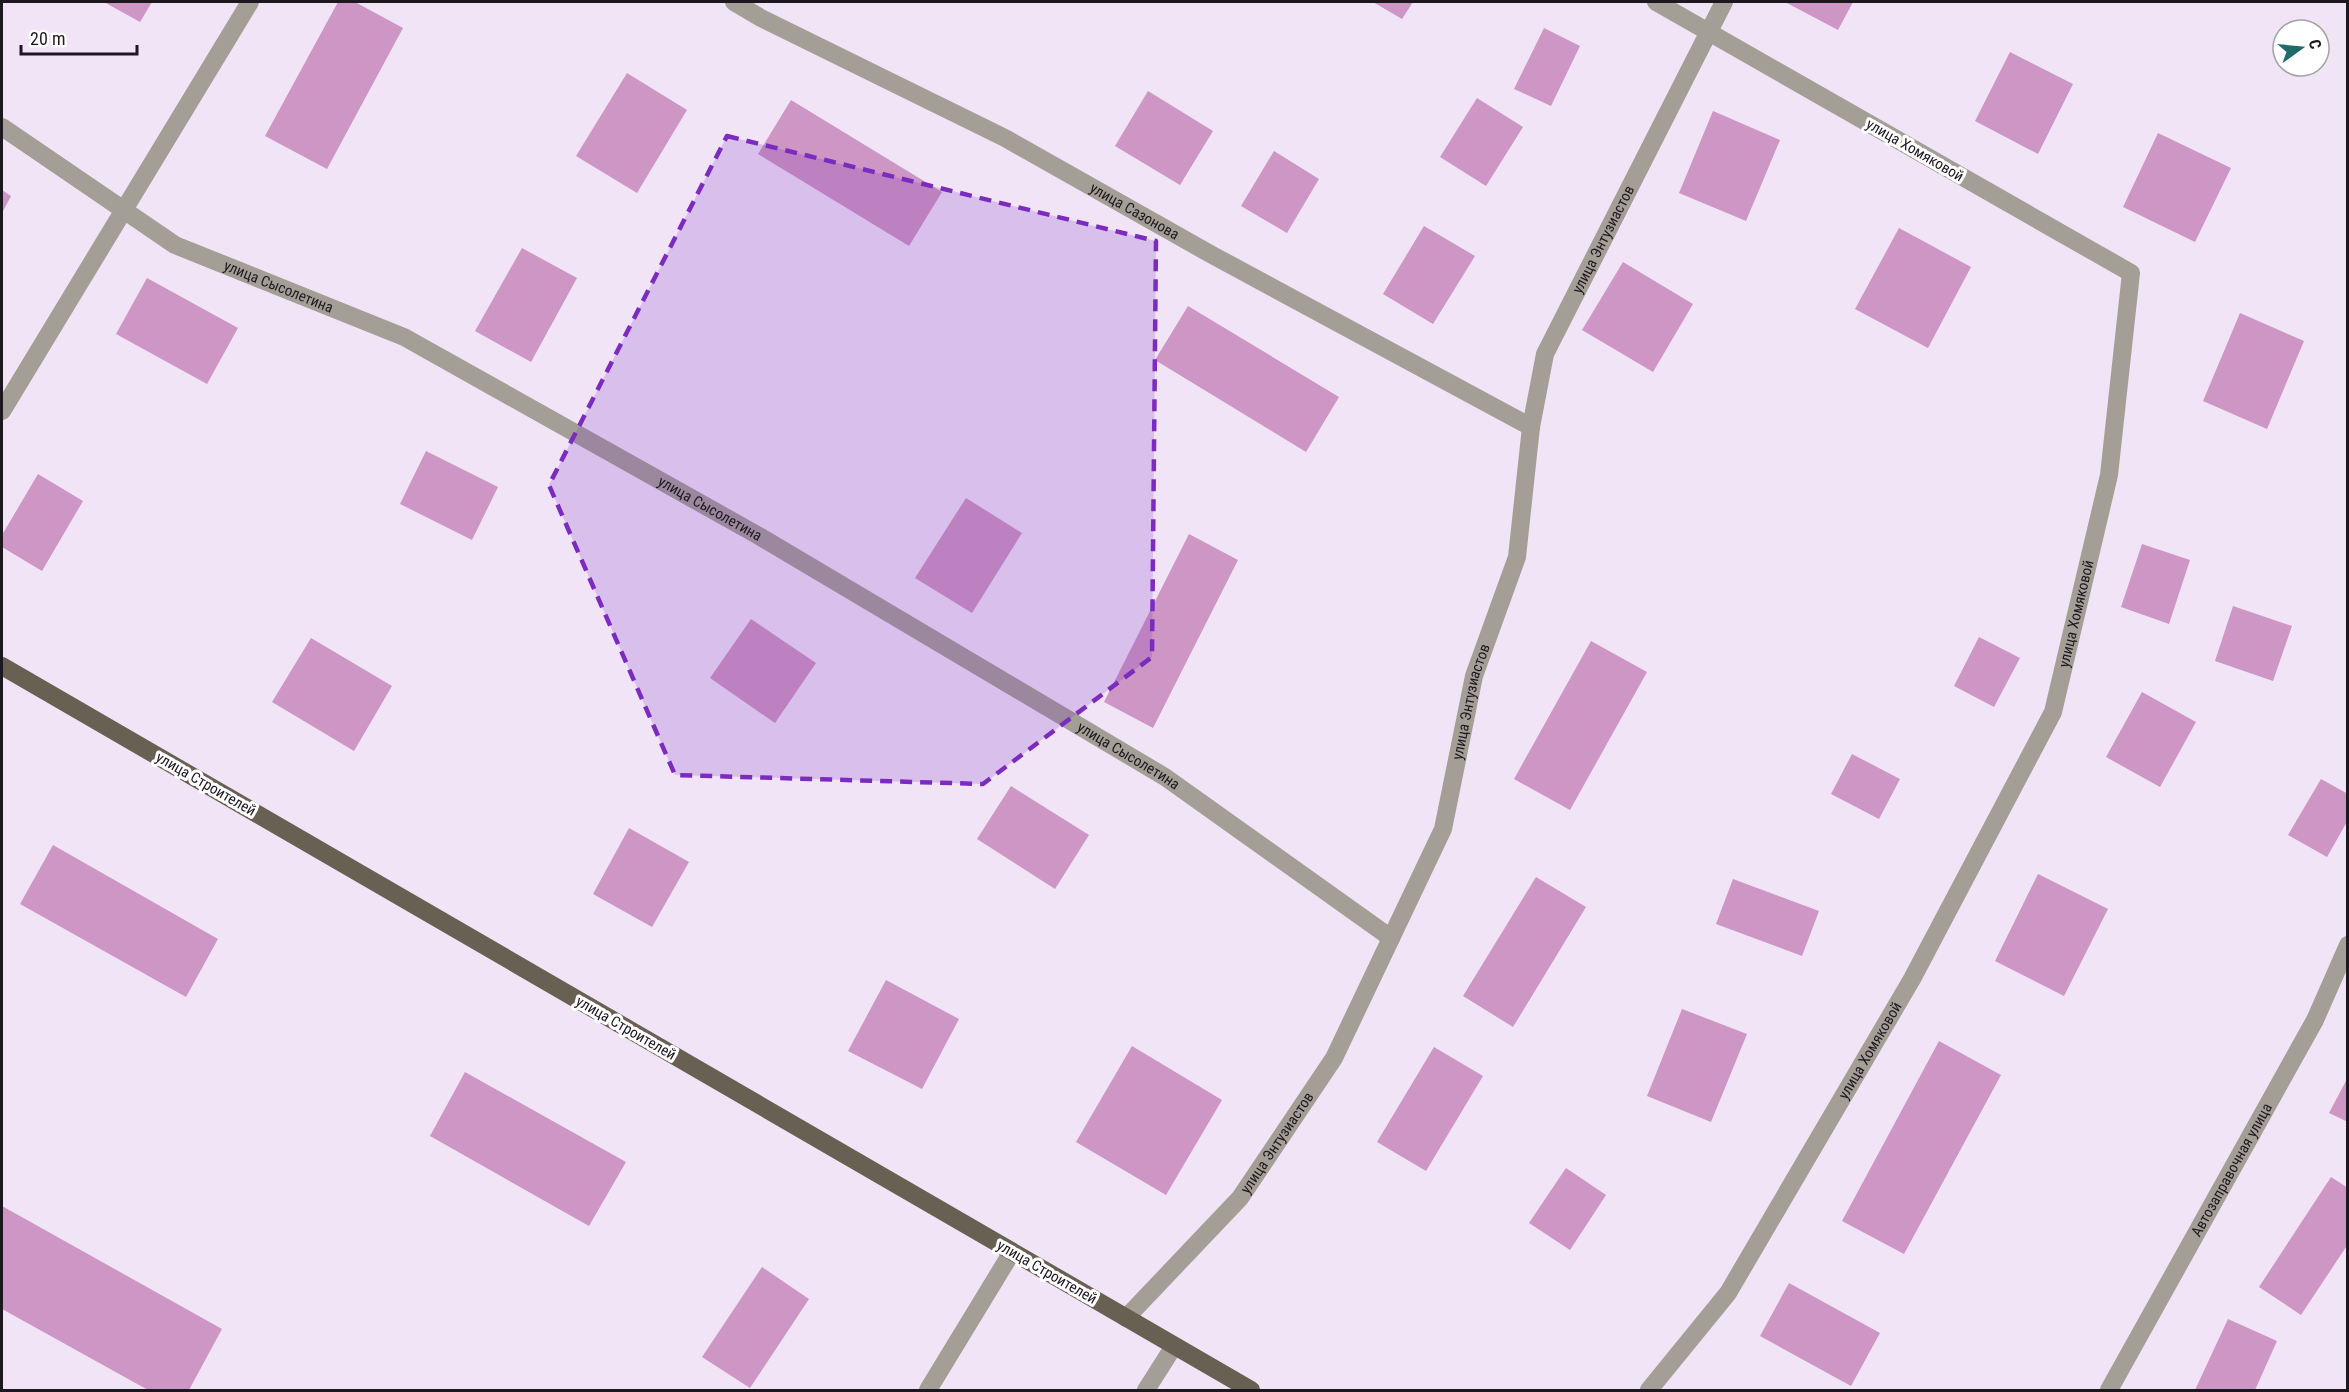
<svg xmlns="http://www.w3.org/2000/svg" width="2349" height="1392" viewBox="0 0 2349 1392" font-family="'Roboto Condensed',sans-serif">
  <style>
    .building { fill: #cd96c4 }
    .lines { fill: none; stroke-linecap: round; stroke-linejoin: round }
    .minor { stroke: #a39e96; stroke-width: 18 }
    .major { stroke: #686052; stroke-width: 18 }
    .marked { fill: #7b2cbf; fill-opacity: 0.2; stroke: #7b2cbf; stroke-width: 4.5; stroke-dasharray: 12 8; stroke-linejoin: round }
    .labels { text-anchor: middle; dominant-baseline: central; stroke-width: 6; stroke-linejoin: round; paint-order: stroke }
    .street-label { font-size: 15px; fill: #1d181f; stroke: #fff }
  </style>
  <rect width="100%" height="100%" fill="#f1e4f7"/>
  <!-- building -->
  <path class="building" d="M104,2H152L140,22Z
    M338,2H355L403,28L327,169L265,136Z
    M1373,2H1413L1402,19Z
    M1785,2H1853L1838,30Z
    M1544,28L1580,46L1551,106L1514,89Z
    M2010,52L2073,84L2038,154L1975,121Z
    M627,73L687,110L637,193L576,156Z
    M1148,91L1213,131L1180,185L1115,146Z
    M1477,98L1523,127L1486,186L1440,157Z
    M791,100L942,192L909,246L758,154Z
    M1713,111L1780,140L1746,221L1679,193Z
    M2158,133L2231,168L2195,242L2123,207Z
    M1274,151L1319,179L1287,233L1241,206Z
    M2,190L11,196L2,213Z
    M1424,226L1475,256L1433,324L1383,294Z
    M1899,228L1971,267L1928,348L1855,309Z
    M522,248L577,278L531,362L475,331Z
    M1623,262L1693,304L1653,372L1582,330Z
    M147,278L238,328L207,384L116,334Z
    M1188,306L1339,397L1306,452L1155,360Z
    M2240,313L2304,341L2267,429L2203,401Z
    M426,451L498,487L472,540L400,504Z
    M38,474L83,501L42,571L2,547V535Z
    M966,498L1022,533L972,613L915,578Z
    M1189,534L1238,560L1153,728L1104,702Z
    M2142,544L2190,560L2169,624L2121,607Z
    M2233,606L2292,626L2273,681L2215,661Z
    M751,619L816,663L775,723L710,678Z
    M1979,637L2020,658L1994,707L1954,686Z
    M311,638L392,686L354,751L272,702Z
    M1591,641L1647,672L1570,810L1514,779Z
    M2142,692L2196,722L2160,787L2106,757Z
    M1852,754L1900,779L1879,819L1831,794Z
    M2321,779L2348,794V820L2327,857L2288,835Z
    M1011,786L1089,835L1055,889L977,839Z
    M629,828L689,862L652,927L593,894Z
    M53,845L218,939L186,997L20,904Z
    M2038,874L2108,909L2064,996L1995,961Z
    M1536,877L1586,907L1513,1027L1463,996Z
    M1733,879L1819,911L1802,956L1716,924Z
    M886,980L959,1019L922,1089L848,1051Z
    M1682,1009L1747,1034L1711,1122L1647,1096Z
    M1939,1041L2001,1075L1904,1254L1842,1221Z
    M1132,1046L1222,1100L1166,1195L1076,1142Z
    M1434,1047L1483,1076L1426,1171L1377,1142Z
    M465,1072L626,1162L589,1226L430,1136Z
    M2348,1077V1122L2329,1113Z
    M1566,1168L1606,1195L1570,1250L1529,1223Z
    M2331,1177L2348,1188V1244L2301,1315L2259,1287Z
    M2,1206L222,1329L189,1390H148L2,1309Z
    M762,1267L809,1299L750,1388L702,1357Z
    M1789,1283L1880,1333L1851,1386L1760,1336Z
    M2228,1319L2277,1341L2255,1390H2195Z"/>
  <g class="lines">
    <!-- minor -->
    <g class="minor">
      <path id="s1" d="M734,2L761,18L1005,138L1214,256L1531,427"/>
      <path id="s2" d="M2,127L175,245L404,337L759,536L1165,777L1391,938"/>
      <path d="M2,411L250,2"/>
      <path id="s3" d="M1126,1318L1240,1198L1334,1058L1443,829L1474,676L1517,557L1531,427L1545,354L1724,2"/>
      <path d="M928,1390L1012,1252"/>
      <path d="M1146,1390L1174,1346"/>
      <path id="s4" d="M1649,1390L1728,1293L1912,979L2053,712L2109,475L2131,273L1656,2"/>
      <path id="s5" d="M2109,1390L2315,1020L2348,945"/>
    </g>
    <!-- major -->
    <path class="major" d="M2,666L1251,1390"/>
  </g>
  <!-- marked area -->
  <path class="marked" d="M727,136L1156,241L1152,657L983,784L675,775L549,485Z"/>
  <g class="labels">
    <!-- street labels -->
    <g class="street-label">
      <text transform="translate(1915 150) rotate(30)">улица Хомяковой</text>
      <text stroke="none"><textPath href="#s1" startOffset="452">улица Сазонова</textPath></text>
      <text stroke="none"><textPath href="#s3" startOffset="1204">улица Энтузиастов</textPath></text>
      <text stroke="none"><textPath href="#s2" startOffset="321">улица Сысолетина</textPath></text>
      <text stroke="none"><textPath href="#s2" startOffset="807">улица Сысолетина</textPath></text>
      <text stroke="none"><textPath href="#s4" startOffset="892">улица Хомяковой</textPath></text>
      <text stroke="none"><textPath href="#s3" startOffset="718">улица Энтузиастов</textPath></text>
      <text stroke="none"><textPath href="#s2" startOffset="1293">улица Сысолетина</textPath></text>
      <text transform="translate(206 784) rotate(30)">улица Строителей</text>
      <text transform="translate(626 1028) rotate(30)">улица Строителей</text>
      <text stroke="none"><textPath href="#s4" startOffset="406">улица Хомяковой</textPath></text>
      <text stroke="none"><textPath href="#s3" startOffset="232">улица Энтузиастов</textPath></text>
      <text stroke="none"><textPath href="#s5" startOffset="252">Автозаправочная улица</textPath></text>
      <text transform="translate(1047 1272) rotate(30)">улица Строителей</text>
    </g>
  </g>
  <!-- border -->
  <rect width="2349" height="1392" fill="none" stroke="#1d181f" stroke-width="6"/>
  <!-- north arrow -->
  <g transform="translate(2301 48) rotate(75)"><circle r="28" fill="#ffffff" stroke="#a5a3a5" stroke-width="1.5"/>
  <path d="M0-4.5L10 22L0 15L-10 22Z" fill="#1f6b68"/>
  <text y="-9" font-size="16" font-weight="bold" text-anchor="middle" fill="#1d181f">С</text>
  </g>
  <!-- scale -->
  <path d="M21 45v9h116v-9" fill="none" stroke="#1d181f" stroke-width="3"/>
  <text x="30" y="45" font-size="18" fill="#1d181f" stroke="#ffffff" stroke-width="4.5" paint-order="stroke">20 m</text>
</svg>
